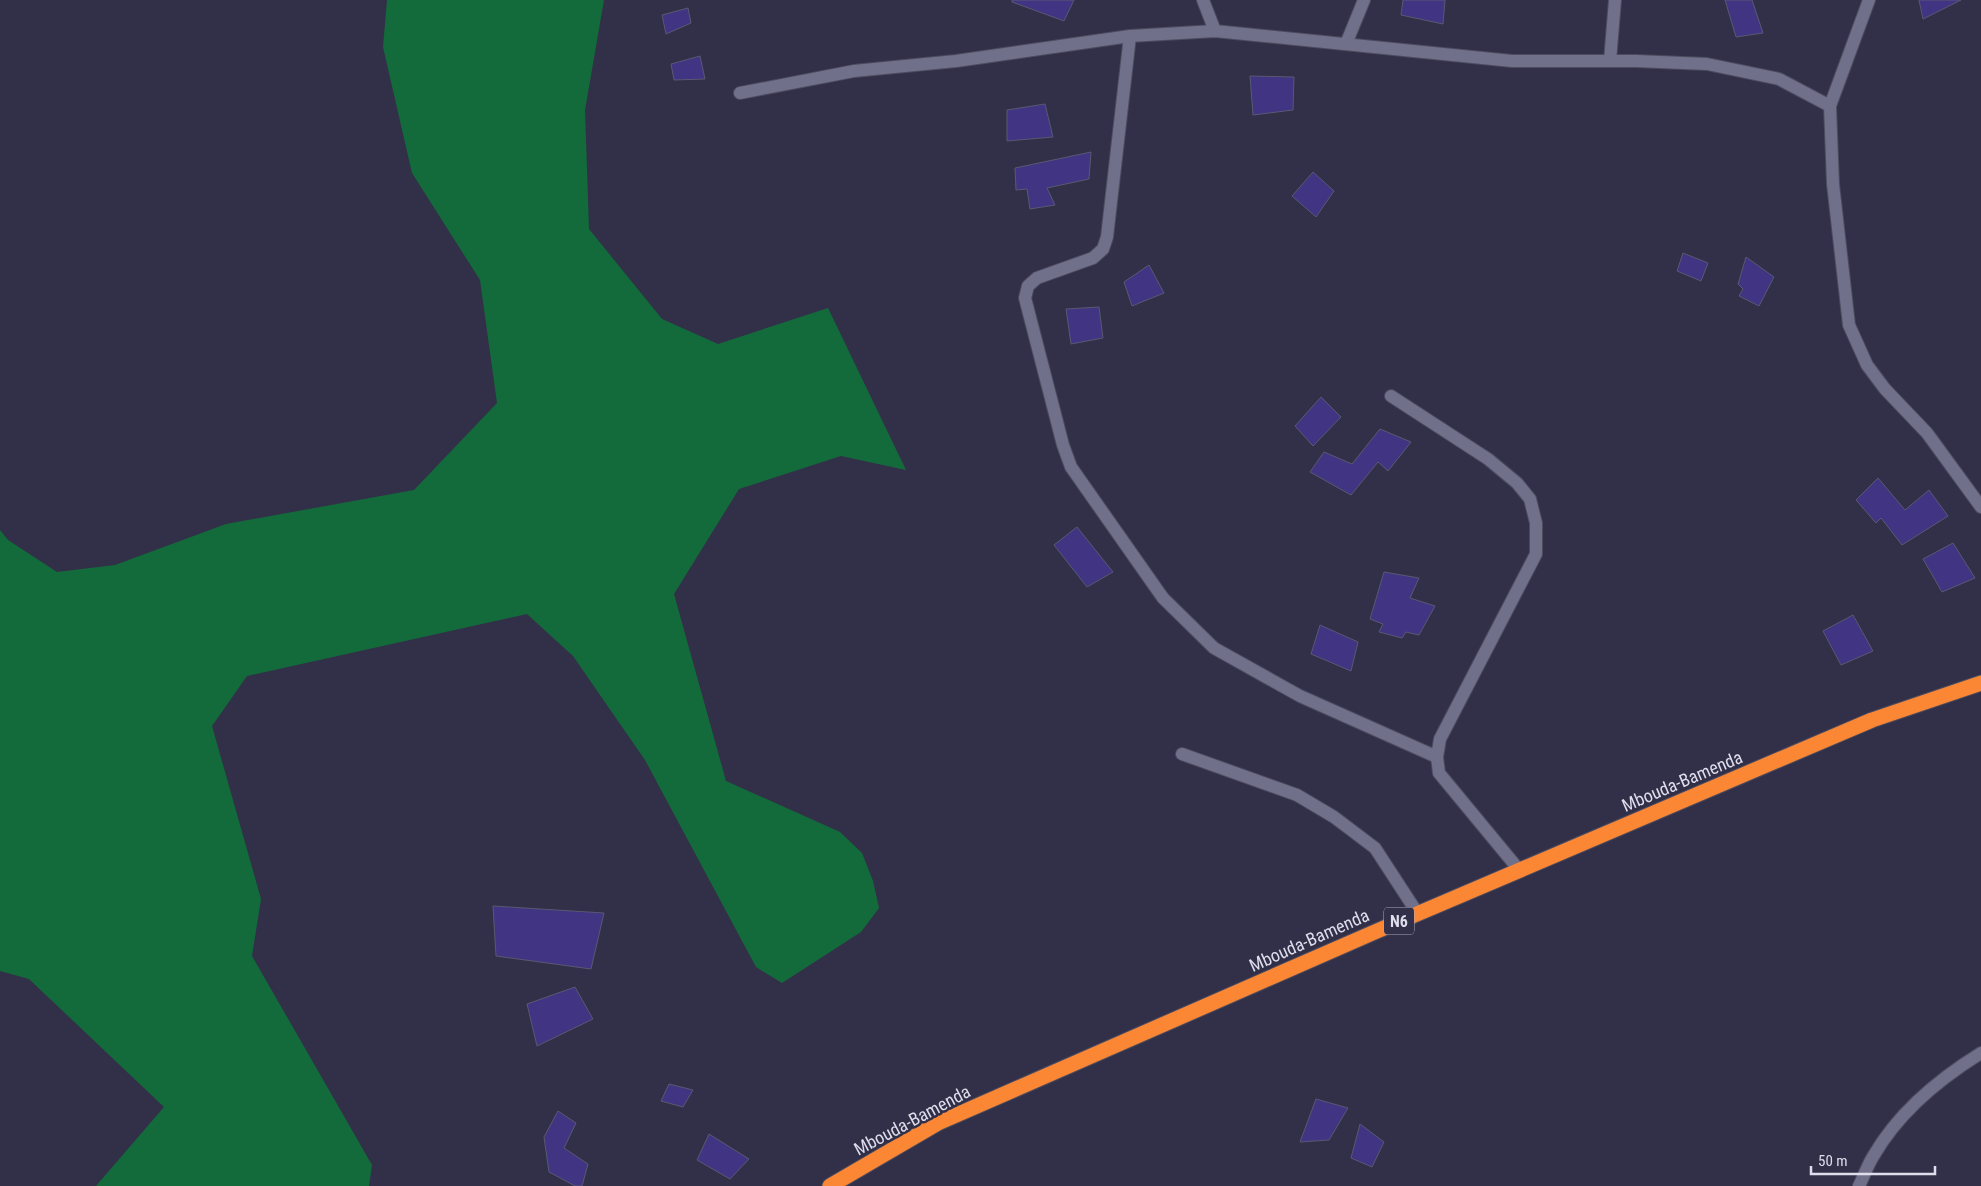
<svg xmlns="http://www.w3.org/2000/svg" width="1981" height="1186" viewBox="0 0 1981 1186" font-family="'Roboto Condensed',sans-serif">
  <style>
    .green { fill: #136b3b }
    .building { fill: #413482; stroke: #595972 }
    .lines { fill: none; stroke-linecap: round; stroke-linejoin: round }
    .street-casing { stroke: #4d4b5f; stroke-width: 14 }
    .highway-casing { stroke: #4d4b5f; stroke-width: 17 }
    .street { stroke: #70708a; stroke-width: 12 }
    .highway { stroke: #fb8734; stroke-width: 15 }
    .labels { text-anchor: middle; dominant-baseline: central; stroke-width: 5; stroke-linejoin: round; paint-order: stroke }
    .shield { fill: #323048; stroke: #aaa9bb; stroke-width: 1 }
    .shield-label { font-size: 16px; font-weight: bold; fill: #ddddec }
    .street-label { font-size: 18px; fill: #ddddec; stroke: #323048 }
  </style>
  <rect width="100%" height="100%" fill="#323048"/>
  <!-- green -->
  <path class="green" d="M387,0H604L585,110L589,229L662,319L718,344L828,308L906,470L841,456L739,489L674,594L726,781L840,832L862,853L873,881L879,908L861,932L782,983L756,967L645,760L573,656L527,614L247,676L212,726L261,899L252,956L372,1165L369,1186H96L164,1107L29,979L0,971V530L8,540L57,572L115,565L226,524L414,490L497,403L480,280L412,173L383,47Z"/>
  <!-- building -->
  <path class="building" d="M1012,0H1074L1064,21L1012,2Z
    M1403,0H1445L1443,24L1401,15Z
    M1725,0H1752L1763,33L1736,37Z
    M1919,0H1961L1923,19Z
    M688,8L691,23L666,34L662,15Z
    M700,56L705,79L674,80L671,64Z
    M1250,76L1294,77L1293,110L1253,115Z
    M1045,104L1053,137L1007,141V110Z
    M1091,152L1089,179L1047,188L1055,205L1030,209L1027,189L1016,190L1015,168Z
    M1313,172L1334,191L1316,217L1292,196Z
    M1683,253L1708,263L1701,281L1677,271Z
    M1746,257L1774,277L1759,306L1739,296L1743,289L1738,284Z
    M1149,265L1164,293L1132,306L1124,282Z
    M1099,307L1103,338L1071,344L1066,309Z
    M1321,397L1341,417L1313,446L1295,426Z
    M1380,429L1411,442L1388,471L1378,462L1351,495L1310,472L1324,452L1352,464Z
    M1878,478L1905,510L1929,490L1948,516L1902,545L1881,518L1876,523L1856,500Z
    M1077,527L1113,572L1087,587L1054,545Z
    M1953,543L1975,578L1942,592L1923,559Z
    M1384,572L1419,578L1410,598L1435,606L1419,635L1406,632L1402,638L1379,632L1383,624L1370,619Z
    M1853,615L1873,651L1841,665L1823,631Z
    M1320,625L1358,642L1351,671L1311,654Z
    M493,906L604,913L591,969L496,956Z
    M575,987L593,1019L537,1046L527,1004Z
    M669,1084L693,1090L683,1107L661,1101Z
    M1316,1099L1348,1108L1329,1140L1300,1142Z
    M558,1111L576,1123L564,1148L588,1164L582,1186H575L549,1172L544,1137Z
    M1360,1124L1384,1142L1372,1167L1351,1158Z
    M709,1134L749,1159L730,1179L697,1160Z"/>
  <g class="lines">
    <defs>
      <path id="street" d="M1203,0L1215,31
        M1130,36L1107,237L1103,249L1093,258L1037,278L1028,286L1025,298L1063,445L1071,467L1163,598L1214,648L1300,696L1437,757
        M1346,44L1364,0
        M1610,61L1615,0
        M740,93L854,71L956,61L1130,36L1215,31L1512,61H1636L1707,64L1779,79L1830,106L1833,184L1849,325L1867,365L1885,389L1927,433L1981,507
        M1830,106L1869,0
        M1391,396L1488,459L1517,483L1530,499L1536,523V554L1440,739L1437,757L1439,773L1520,871
        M1182,754L1297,795L1334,817L1375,848L1418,914
        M1859,1186C1864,1176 1868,1164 1874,1155C1899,1112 1939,1079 1981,1053"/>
      <path id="highway" d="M830,1186L938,1123L1377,931L1872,720L1981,683"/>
    </defs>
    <!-- street casing -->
    <use href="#street" class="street-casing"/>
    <!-- highway casing -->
    <use href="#highway" class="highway-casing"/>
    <!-- street -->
    <use href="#street" class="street"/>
    <!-- highway -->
    <use href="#highway" class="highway"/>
  </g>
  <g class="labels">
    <!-- shield labels -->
    <rect class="shield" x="1384" y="907.5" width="30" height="27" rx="4"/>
    <g class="shield-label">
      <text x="1399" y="921">N6</text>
    </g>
    <!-- street labels -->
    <g class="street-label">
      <text transform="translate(1682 781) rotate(-23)">Mbouda-Bamenda</text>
      <text transform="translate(1309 940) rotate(-24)">Mbouda-Bamenda</text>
      <text transform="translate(912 1120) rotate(-28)">Mbouda-Bamenda</text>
    </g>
  </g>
  <!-- scale -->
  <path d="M1811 1166v8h124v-8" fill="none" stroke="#ddddec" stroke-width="2.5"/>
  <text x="1818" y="1166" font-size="15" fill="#ddddec" stroke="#323048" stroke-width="4" paint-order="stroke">50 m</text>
</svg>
